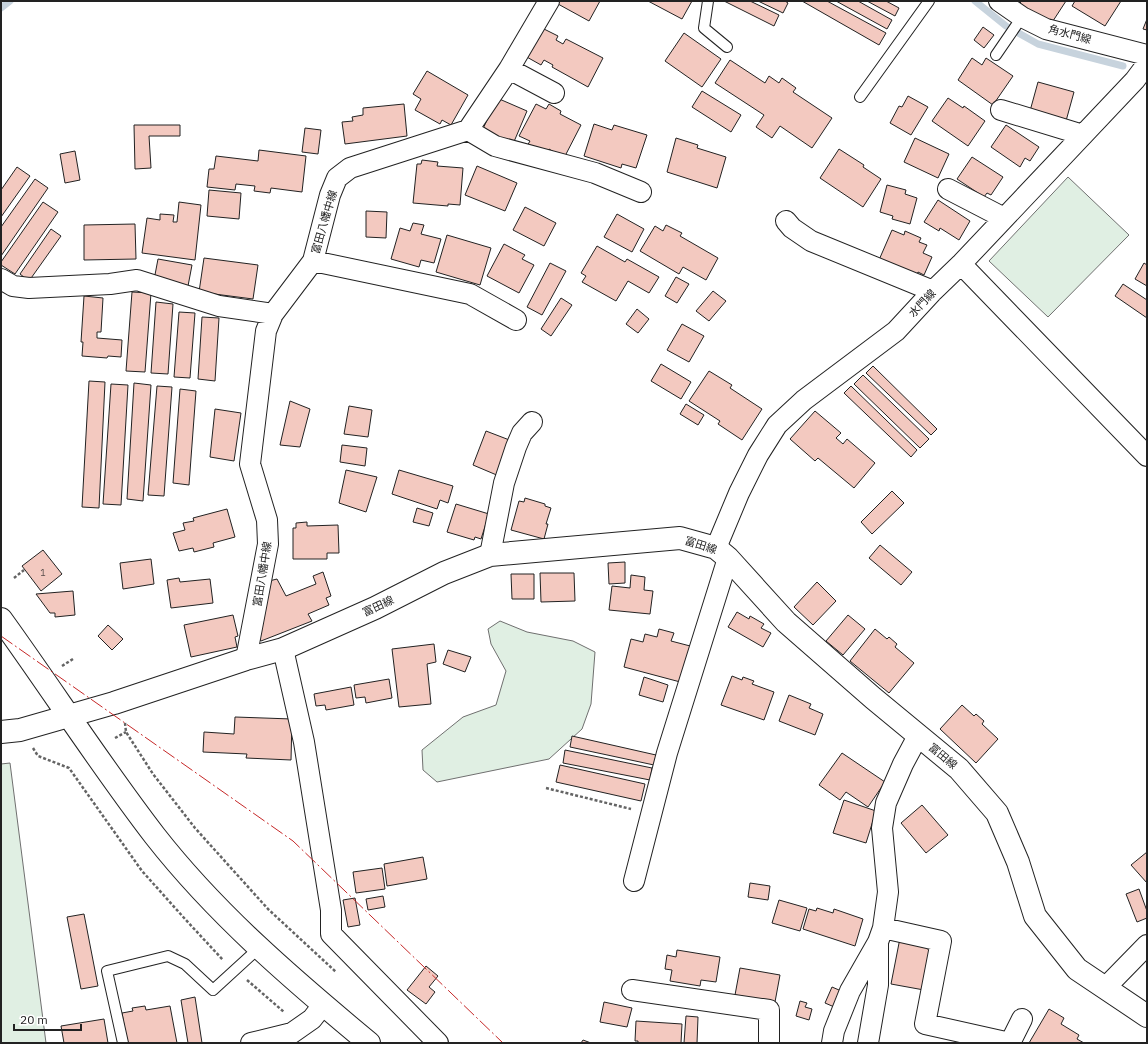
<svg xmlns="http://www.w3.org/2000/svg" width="1148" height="1044" viewBox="0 0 1148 1044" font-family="'IBM Plex Sans','Noto Sans JP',sans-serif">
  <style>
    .green { fill: #e0efe3; stroke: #6f6f6f }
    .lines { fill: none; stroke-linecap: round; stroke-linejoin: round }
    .stream { stroke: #c7d3dd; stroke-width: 7 }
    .building { fill: #f3c9c0; stroke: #222 }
    .lane-casing { stroke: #222; stroke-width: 12 }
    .street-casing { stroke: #222; stroke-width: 22 }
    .secondary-casing { stroke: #222; stroke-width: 24 }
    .path { stroke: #646464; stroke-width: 2.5; stroke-dasharray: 3 2; stroke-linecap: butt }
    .lane { stroke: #fff; stroke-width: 10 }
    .street { stroke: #fff; stroke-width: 20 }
    .secondary { stroke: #fff; stroke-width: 22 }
    .power { stroke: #c62828; stroke-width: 1; stroke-dasharray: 14 3 2 3; stroke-linecap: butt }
    .labels { text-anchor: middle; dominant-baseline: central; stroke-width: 3; stroke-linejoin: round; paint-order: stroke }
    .number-label { font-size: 9px; fill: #564c4a }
    .street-label { font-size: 11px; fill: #222; stroke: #fff }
  </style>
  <rect width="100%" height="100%" fill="#fff"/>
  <!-- green -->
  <path class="green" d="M1068,177L1129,235L1048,317L989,261Z
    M500,621L527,632L573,641L595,652L591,704L582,729L549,759L437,782L423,770L422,750L463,717L496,705L506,671L491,644L488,629Z
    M10,763L46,1043H1V764Z"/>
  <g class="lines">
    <!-- stream -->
    <path class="stream" d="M975,1L1006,26L1038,44L1123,66
      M1,8L10,1"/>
  </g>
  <!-- building -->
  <path class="building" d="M560,1H600L589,21L558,4Z
    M648,1H692L682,19Z
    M724,1H750L779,15L774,26Z
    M758,1H785L788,3L783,13Z
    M802,1H827L886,33L879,45Z
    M836,1H858L892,20L887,29Z
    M867,1H886L899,8L895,16Z
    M1021,1H1066L1051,24L1020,4Z
    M1075,1H1121L1105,26L1072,6Z
    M1147,19V30L1143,29Z
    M540,27L558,36L556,40L563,44L566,39L603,58L588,87L552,67L553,65L544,60L541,65L525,56Z
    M983,27L994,35L984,48L974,40Z
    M684,33L721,59L702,87L665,61Z
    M972,58L982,65L986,58L1013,76L993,105L958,80Z
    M730,60L765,83L769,76L779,83L782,78L796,88L793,92L832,118L812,148L780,126L772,138L756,127L764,115L715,83Z
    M427,71L468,95L451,125L442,120L440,124L415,110L421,99L413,94Z
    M1038,82L1074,92L1066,121L1030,111Z
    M702,91L741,115L731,132L692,107Z
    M908,96L928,107L911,135L890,123L899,106L902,107Z
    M497,98L527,111L513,144L482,131Z
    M948,98L963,108L964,106L985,121L968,146L932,121Z
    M404,104L407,136L345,144L342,122L353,121L352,117L363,115V108Z
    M536,104L546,109L549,104L561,111L560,114L581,125L564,158L549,149L546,156L527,146L530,141L519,136Z
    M594,124L612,130L614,125L647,135L636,168L622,164L621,168L584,156Z
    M134,125H180V136H149L151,168L135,169Z
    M1006,125L1039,147L1030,161L1025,158L1020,167L991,147Z
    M305,128L321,130L318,154L302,152Z
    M676,138L698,145L697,148L726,157L717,188L667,172Z
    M915,138L949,154L938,178L904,162Z
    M839,149L864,165L863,167L881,179L863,207L820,178Z
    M259,150L306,156L302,192L271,188L270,193L254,191L255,186L236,184L235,190L207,187L209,169H214L216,156L258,161Z
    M75,151L80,180L65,183L60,154Z
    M972,157L1003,177L991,195L987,193L984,197L957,179Z
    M422,160L438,162L437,166L463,168L460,205L448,204V206L413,203L417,164H421Z
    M477,166L517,183L505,211L465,195Z
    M17,167L30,176L1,217V190Z
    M35,179L48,188L1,256V227Z
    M887,185L906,190L905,194L917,198L910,224L892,219L893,216L880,212Z
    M209,190L241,193L239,219L207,216Z
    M938,200L970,221L959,240L940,228L939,231L924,222Z
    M43,202L58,212L15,274L1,265V262Z
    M179,202L201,205L195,260L142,253L147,218L160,220V214L174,215L173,222H177Z
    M525,207L556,223L544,246L513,230Z
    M366,211L387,212L386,238L366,237Z
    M617,214L644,229L632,252L604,237Z
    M413,223L424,225L421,234L441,239L434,263L421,260L419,267L391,259L400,228L410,231Z
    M135,224L136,259L84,260V225Z
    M666,225L682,233L680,236L718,258L706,280L683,267L679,274L640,251L655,226L663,231Z
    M51,229L61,236L29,281L20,274Z
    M892,230L904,235L905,231L921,238L919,242L927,245L923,253L932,257L924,275L918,272L916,276L879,260Z
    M447,235L491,248L480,285L436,272Z
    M504,244L525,255L522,259L534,265L519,293L487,276Z
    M597,246L625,262L627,259L659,277L649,293L628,281L616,301L582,282L586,276L581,273Z
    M204,258L258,265L253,299L199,292Z
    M158,259L192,265L188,286L154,280Z
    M550,263L566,271L542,315L527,307Z
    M1144,263L1147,265V286L1135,279Z
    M676,277L689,284L677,303L665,296Z
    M1123,284L1147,300V318L1115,296Z
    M713,291L726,301L709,321L696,311Z
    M132,292L151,293L145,372L126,371Z
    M84,296L103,298L101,332H97V338L122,340L121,357L108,356L107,358L82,356L83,342H81Z
    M561,298L572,305L551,336L541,329Z
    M156,302L173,304L168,374L151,373Z
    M637,309L649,319L638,333L626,324Z
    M179,312L195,313L190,378L174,377Z
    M202,317L219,318L215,381L198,379Z
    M682,324L704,336L689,362L667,350Z
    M661,364L691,382L681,399L651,381Z
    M873,366L937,429L931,435L866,373Z
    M709,371L732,385L730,388L762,409L742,440L718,424L720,421L689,401Z
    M863,375L929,439L920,448L854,384Z
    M89,381L105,382L99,508L82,507Z
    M134,383L151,385L143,501L127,499Z
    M111,384L128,385L121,505L103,504Z
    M157,386L172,387L164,496L148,495Z
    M851,386L917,450L911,457L844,393Z
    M180,389L196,391L189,485L173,483Z
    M290,401L310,409L300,447L280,445Z
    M686,404L704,415L698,425L680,414Z
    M349,406L372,410L368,437L344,434Z
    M215,409L241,413L234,461L210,457Z
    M815,411L841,433L836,438L843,444L847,439L875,463L854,488L818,458L815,461L790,439Z
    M486,431L512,441L499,476L473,465Z
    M342,445L367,448L365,466L340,462Z
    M346,470L377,477L366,512L339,503Z
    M399,470L453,486L448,503L440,500L437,509L392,494Z
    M892,491L904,503L872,534L861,522Z
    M525,498L545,504V506L551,508L546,524H548L544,539L511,530L519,501L524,502Z
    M456,504L489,514L481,539L475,537L474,540L447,532Z
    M417,508L433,513L429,526L413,522Z
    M227,509L235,537L213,543L214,547L194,552L193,548L179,551L173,533L185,530L183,523L194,521L193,518Z
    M307,522V526L338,525L339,553H327V559H293V528H296V523Z
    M880,545L912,572L901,585L869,558Z
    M43,550L62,574L41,591L22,566Z
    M151,559L154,584L123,589L120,563Z
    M625,562V583L609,584L608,563Z
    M323,572L331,596L326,598L329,605L308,614L312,621L261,641L256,633L265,582L277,579L286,596L316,584L313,576Z
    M540,573H574L575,601L541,602Z
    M511,574H534V599H512Z
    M631,575L645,577L644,590L653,591L650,614L609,610L612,586L630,588Z
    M179,578L180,582L210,579L213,603L171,608L167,580Z
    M817,582L836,601L813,625L794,607Z
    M73,591L75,615L55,617V613H50L36,594Z
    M737,612L749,619L750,616L764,624L761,628L771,633L763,647L728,627Z
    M233,615L238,636L235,637L237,647L191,657L184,625Z
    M848,615L865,629L843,655L826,641Z
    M108,625L123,639L112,650L98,636Z
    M659,629L674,633L671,641L694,647L684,683L624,667L631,639L643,642L645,634L657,637Z
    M875,629L887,639L889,637L897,644L895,647L914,663L889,693L850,661Z
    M434,644L436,662L427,664L431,704L399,707L392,649Z
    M448,650L471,657L465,672L443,664Z
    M732,676L742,680L743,677L754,681L752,684L774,692L764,720L721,705Z
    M644,677L668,685L663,702L639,695Z
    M389,679L392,698L366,703L365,697L356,698L354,685Z
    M351,687L354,705L326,710L325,705L316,706L314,694Z
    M789,695L811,704L809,708L823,714L815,735L779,721Z
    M962,705L974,716L976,714L984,721L982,724L998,739L976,763L940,729Z
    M235,717L292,719L291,760L246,758L247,754L203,752L204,732L234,734Z
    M572,736L656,755L654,765L570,747Z
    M565,750L652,768L650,780L563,763Z
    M842,753L885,782L868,807L846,792L840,800L819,785Z
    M560,765L645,784L641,801L556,782Z
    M844,800L876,811L866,843L833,833Z
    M922,805L948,835L926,853L901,823Z
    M1147,852V883L1131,865Z
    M423,857L427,879L387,886L384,864Z
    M382,868L385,889L356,893L353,872Z
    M750,883L770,886L768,900L748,897Z
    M1139,889L1147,911V918L1137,922L1126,894Z
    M383,896L385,907L368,910L366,899Z
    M355,898L360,925L348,927L343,900Z
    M779,900L807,908L800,931L772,923Z
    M817,908L833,913L834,909L863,919L855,946L803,929L809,909L816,911Z
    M84,914L98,986L81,989L67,917Z
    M900,938L924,943L931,954L924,990L891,984Z
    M677,950L720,957L716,982L701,980L700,986L670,981L672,970L665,969L667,955L676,957Z
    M426,966L438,976L429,987L435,992L426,1004L407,990Z
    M740,968L780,975L775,1002L735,995Z
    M832,987L846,993L839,1009L825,1003Z
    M195,997L202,1043H188L181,1000Z
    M800,1001L807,1003L805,1007L812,1009L809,1020L796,1016Z
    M604,1002L632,1008L627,1027L600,1022Z
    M145,1006L146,1010L170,1006L177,1043H127L122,1013L133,1011L132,1008Z
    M1049,1009L1064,1018L1061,1024L1079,1035L1077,1039L1084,1043H1029Z
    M686,1016L698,1017L697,1043H684Z
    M104,1019L108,1043H64L61,1026Z
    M636,1021L682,1024L681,1043H638V1041H635Z
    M583,1040L591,1043H581Z"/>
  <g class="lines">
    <defs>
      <path id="lane" d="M708,1L704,28L727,47
        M996,55L1022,17
        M860,97L929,1
        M123,1043L107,971L168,956L185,964L213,990L259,948"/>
      <path id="street" d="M999,1L1022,17L1046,29L1147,55
        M509,69L554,93
        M1001,110L1083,135
        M468,130L495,146L595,173L641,192
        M948,189L1004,218
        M786,221L792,228L811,241L933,291
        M313,261L470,294L516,320
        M961,264L1147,456
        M1,279L13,286L29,288L110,284L137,280L219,306L273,314
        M716,548L739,493L758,455L777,425L804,400L896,331L933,291L961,264L1135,80L1147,64
        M490,555L504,483L516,447L522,433L532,422
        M283,649L304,742L331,910V934L438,1043
        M246,659L268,544L267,520L250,464L266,331L273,314L313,261L330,195L337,178L350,168L468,130L509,69L549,1
        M634,881L667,753L728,558
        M883,928L941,941L925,1024L1010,1043
        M1105,988L1147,945
        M632,990L769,1010V1043
        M251,1043L292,1033L312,1019L323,1005
        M832,1043L834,1031L850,991L878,942L883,928L888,892L882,828L886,803L903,764L918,736
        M868,1043L878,985V944
        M1010,1043L1022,1019"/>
      <path id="secondary" d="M1,619C53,691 101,766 155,836C216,914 293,980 369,1043
        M1,732L20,730L114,703L246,659L283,649L375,608L444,573L490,555L680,538L716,548L728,558L786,622L873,698L959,769L997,813L1018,862L1035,916L1077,969L1147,1016"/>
    </defs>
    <!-- lane casing -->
    <use href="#lane" class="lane-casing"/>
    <!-- street casing -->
    <use href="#street" class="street-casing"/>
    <!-- secondary casing -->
    <use href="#secondary" class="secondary-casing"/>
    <!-- path -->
    <path class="path" d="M14,578L24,570
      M62,666L73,659
      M125,723L126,732L153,774L195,828L268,909L336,972
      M115,738L126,732
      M33,748L38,756L69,768L142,871L185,919L223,960
      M546,788L631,809
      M247,980L284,1012"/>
    <!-- lane -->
    <use href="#lane" class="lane"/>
    <!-- street -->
    <use href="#street" class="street"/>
    <!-- secondary -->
    <use href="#secondary" class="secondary"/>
    <!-- power -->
    <path class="power" d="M1,636L293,841L503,1043"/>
  </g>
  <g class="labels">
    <!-- number labels -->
    <g class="number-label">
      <text x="43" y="572">1</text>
    </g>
    <!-- street labels -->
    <g class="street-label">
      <text transform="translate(1070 34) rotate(15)">角水門線</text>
      <text transform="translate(324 222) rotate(-74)">富田八幡中線</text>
      <text transform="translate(922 303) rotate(-46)">水門線</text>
      <text transform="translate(701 545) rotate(18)">富田線</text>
      <text transform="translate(262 574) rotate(-81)">富田八幡中線</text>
      <text transform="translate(378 606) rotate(-25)">富田線</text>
      <text transform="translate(943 756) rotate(40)">富田線</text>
    </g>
  </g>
  <!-- border -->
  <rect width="1148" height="1044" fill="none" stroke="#222222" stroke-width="4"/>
  <!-- scale -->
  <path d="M14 1024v6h67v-6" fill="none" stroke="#222222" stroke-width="2"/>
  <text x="20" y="1024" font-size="12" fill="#222222" stroke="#ffffff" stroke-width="3" paint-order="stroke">20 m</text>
</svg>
